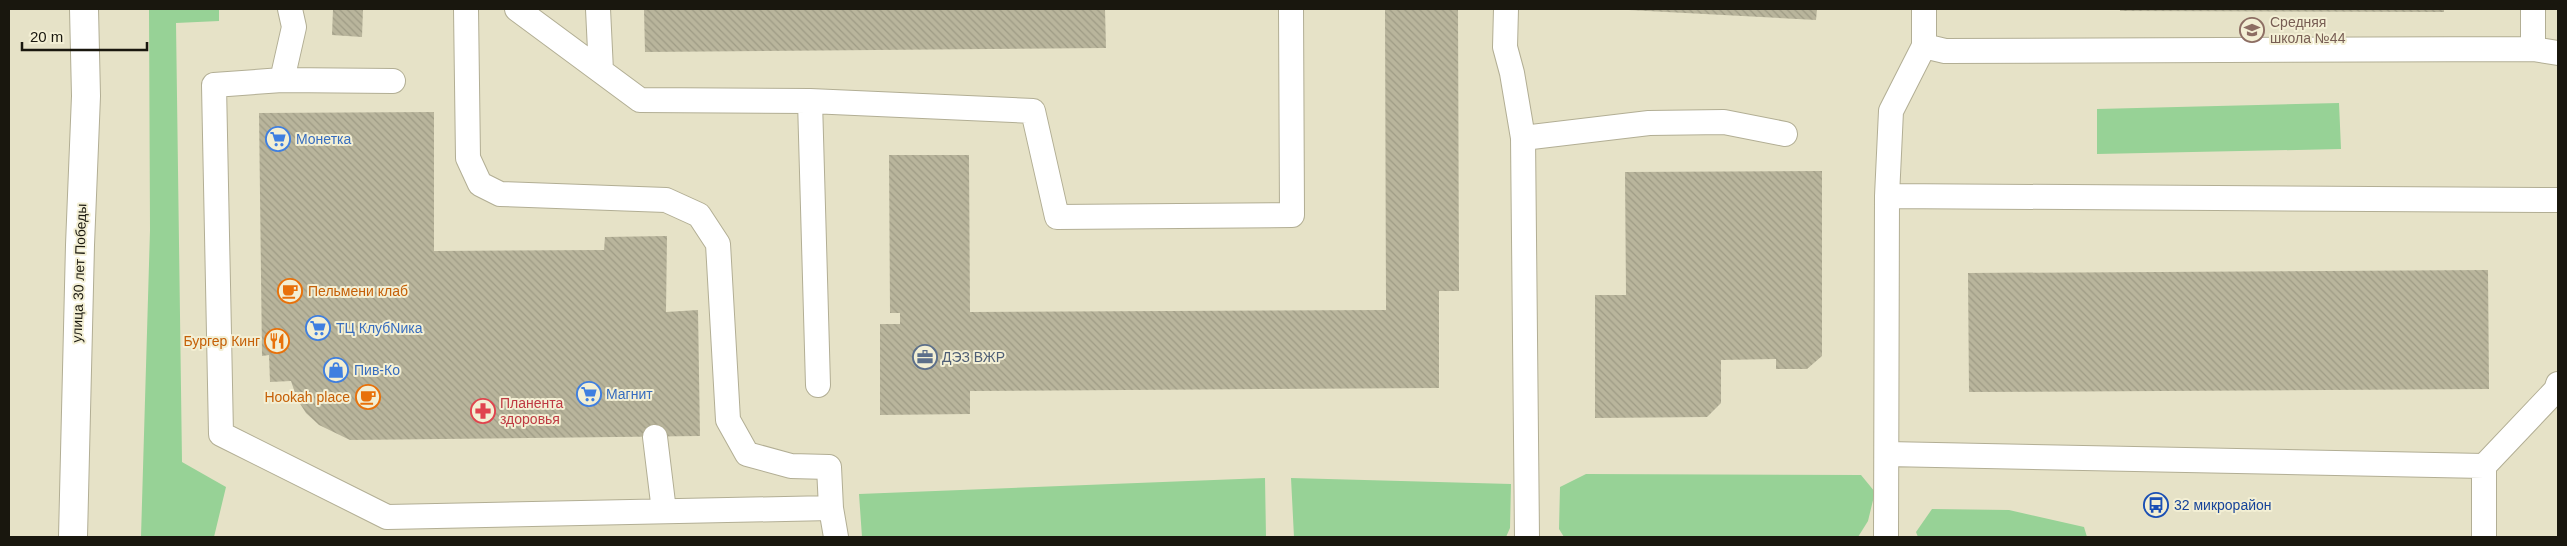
<svg xmlns="http://www.w3.org/2000/svg" width="2567" height="546" viewBox="0 0 2567 546" font-family="Arial,sans-serif">
  <style>
    .green { fill: #97d296 }
    .building { fill: url(#building-back-hatch) }
    .lines { fill: none; stroke-linecap: round; stroke-linejoin: round }
    .lane-casing { stroke: #b2ae94; stroke-width: 26 }
    .secondary-casing { stroke: #b2ae94; stroke-width: 30 }
    .lane { stroke: #fff; stroke-width: 24 }
    .secondary { stroke: #fff; stroke-width: 28 }
    .labels { text-anchor: middle; dominant-baseline: central; stroke-width: 4; stroke-linejoin: round; paint-order: stroke }
    .education-label { font-size: 14px; fill: #785e54; stroke: #f3efd4; text-anchor: start }
    .shop-label { font-size: 14px; fill: #366cbe; stroke: #f3efd4; text-anchor: start }
    .street-label { font-size: 14px; fill: #19170e; stroke: #f3efd4 }
    .food-label { font-size: 14px; fill: #c56008; stroke: #f3efd4; text-anchor: end }
    .service-label { font-size: 14px; fill: #4e5e75; stroke: #f3efd4; text-anchor: start }
    .health-label { font-size: 14px; fill: #be3a42; stroke: #f3efd4; text-anchor: start }
    .transit-label { font-size: 14px; fill: #164399; stroke: #f3efd4; text-anchor: start }
  </style>
  <defs>
    <pattern id="building-back-hatch" width="6" height="6" patternUnits="userSpaceOnUse" patternTransform="scale(1.25)"><rect width="6" height="6" fill="#b9b59c"/><path d="M-1 5l2 2M0 0l6 6M5-1l2 2" fill="none" stroke="#9e9b85"/></pattern>
  </defs>
  <rect width="100%" height="100%" fill="#e6e2c7"/>
  <!-- green -->
  <path class="green" d="M149,9H219V21L176,23L182,462L226,487L214,537H141L150,230Z
    M2339,103L2341,149L2097,154V109Z
    M1586,474L1861,475L1875,492L1868,521L1858,537H1564L1559,529L1560,487Z
    M1265,478L1266,537H862L859,494Z
    M1291,478L1511,484L1510,528L1506,537H1294Z
    M1932,509L2009,510L2084,527L2087,537H1918L1916,532Z"/>
  <!-- building -->
  <path class="building" d="M333,9H363L362,37L332,35Z
    M644,9H1105L1106,48L645,52Z
    M1385,9H1458L1459,291H1439V388L970,391V414L880,415V324H900V313H890L889,155H969L970,312L1386,310Z
    M1610,9H1817L1816,20Z
    M2120,9H2444V12L2120,11Z
    M434,112V251L604,250L605,237L667,236L666,312L698,310L700,436L350,440L319,425L306,413L297,399L291,381L270,382L269,355L262,356L259,113Z
    M1822,171V356L1807,369H1776V359L1721,360V403L1707,417L1595,418V295H1626L1625,172Z
    M2488,270L2489,389L1969,392L1968,273Z"/>
  <g class="lines">
    <defs>
      <path id="lane" d="M466,9L468,158L480,184L500,194L666,200L699,215L718,244L728,420L747,454L791,466L829,467L831,508
        M517,9L640,100L810,101L1033,111L1057,217L1292,215L1291,9
        M598,9L601,71
        M1506,9L1505,47L1512,73L1523,138L1527,537
        M1924,46L1945,51L2533,49V9
        M2533,49L2558,53
        M282,80L294,27L290,9
        M393,81L282,80L214,85L221,434L387,517L831,508L836,537
        M810,101L818,385
        M1523,138L1649,123L1724,122L1785,134
        M1887,196L2558,200
        M655,437L664,511
        M1887,454L2484,466
        M1886,537L1887,196L1891,111L1924,46V9
        M2484,537V466L2556,390L2558,384"/>
      <path id="secondary" d="M73,537L80,245L86,96L84,9"/>
    </defs>
    <!-- lane casing -->
    <use href="#lane" class="lane-casing"/>
    <!-- secondary casing -->
    <use href="#secondary" class="secondary-casing"/>
    <!-- lane -->
    <use href="#lane" class="lane"/>
    <!-- secondary -->
    <use href="#secondary" class="secondary"/>
  </g>
  <!-- icons -->
  <defs>
    <symbol id="school-ring" viewBox="-11 -11 22 22"><circle r="9.5" fill="#f3efd4" stroke="#8d6e63" stroke-width="1.5"/><path d="M0-5L7-2L0 1L-7-2ZM-4 1L0 2.5L4 1V4Q0 6-4 4Z" fill="#8d6e63"/></symbol>
    <symbol id="supermarket-ring" viewBox="-11 -11 22 22"><circle r="9.5" fill="#f3efd4" stroke="#3f7fe0" stroke-width="1.5"/><path d="M-6-5.5h2.5l.6 2H6L4.5 2H-2.5L-4.4-4H-6ZM-1.5 3.2a1.3 1.3 0 1 0 .1 0ZM3 3.2a1.3 1.3 0 1 0 .1 0Z" fill="#3f7fe0"/></symbol>
    <symbol id="cafe-ring" viewBox="-11 -11 22 22"><circle r="9.5" fill="#f3efd4" stroke="#e8710a" stroke-width="1.5"/><path d="M-5.5-4.5H6V0H3Q3 3.5 0 3.5H-2.5Q-5.5 3.5-5.5 0ZM3-3.2v2h1.7v-2ZM-6 4.5H4V6H-6Z" fill="#e8710a"/></symbol>
    <symbol id="restaurant-ring" viewBox="-11 -11 22 22"><circle r="9.5" fill="#f3efd4" stroke="#e8710a" stroke-width="1.5"/><path d="M-5-6h1v4h1v-4h1v4h1v-4h1v5L-1.5 .5V6h-2V.5L-5-1ZM5-6V6H3V1.5H1.5Q1.5-4 5-6Z" fill="#e8710a"/></symbol>
    <symbol id="office-ring" viewBox="-11 -11 22 22"><circle r="9.5" fill="#f3efd4" stroke="#5c6f8a" stroke-width="1.5"/><path d="M-6-3h4V-5.5h4V-3h4V5H-6ZM-1-4.5V-3h2v-1.5ZM-6 0V1H6V0Z" fill="#5c6f8a"/></symbol>
    <symbol id="shop-ring" viewBox="-11 -11 22 22"><circle r="9.5" fill="#f3efd4" stroke="#3f7fe0" stroke-width="1.5"/><path d="M-5-2.5h2.3a2.7 3.5 0 0 1 5.4 0H5L5.5 6h-11ZM-1.5-2.5h3a1.5 2.3 0 0 0-3 0Z" fill="#3f7fe0"/></symbol>
    <symbol id="pharmacy-ring" viewBox="-11 -11 22 22"><circle r="9.5" fill="#f3efd4" stroke="#e0444e" stroke-width="1.5"/><path d="M-2-6h4v4h4v4h-4v4h-4v-4h-4v-4h4Z" fill="#e0444e"/></symbol>
    <symbol id="bus-ring" viewBox="-11 -11 22 22"><circle r="9.5" fill="#f3efd4" stroke="#1a4fb4" stroke-width="1.5"/><path d="M-5-6H5V4H4V6H2V4H-2V6H-4V4H-5ZM-3.5-4V0h7V-4ZM-3.5 1.2v1.5H-2V1.2ZM2 1.2v1.5H3.5V1.2Z" fill="#1a4fb4"/></symbol>
  </defs>
  <g fill-rule="evenodd">
    <use href="#school-ring" x="2238" y="16" width="28" height="28"/>
    <use href="#supermarket-ring" x="264" y="125" width="28" height="28"/>
    <use href="#cafe-ring" x="276" y="277" width="28" height="28"/>
    <use href="#supermarket-ring" x="304" y="314" width="28" height="28"/>
    <use href="#restaurant-ring" x="263" y="327" width="28" height="28"/>
    <use href="#office-ring" x="911" y="343" width="28" height="28"/>
    <use href="#shop-ring" x="322" y="356" width="28" height="28"/>
    <use href="#supermarket-ring" x="575" y="380" width="28" height="28"/>
    <use href="#cafe-ring" x="354" y="383" width="28" height="28"/>
    <use href="#pharmacy-ring" x="469" y="397" width="28" height="28"/>
    <use href="#bus-ring" x="2142" y="491" width="28" height="28"/>
  </g>
  <g class="labels">
    <!-- education labels -->
    <g class="education-label">
      <text x="2270" y="22">Средняя<tspan x="2270" dy="16">школа №44</tspan></text>
    </g>
    <!-- shop labels -->
    <g class="shop-label">
      <text x="296" y="139">Монетка</text>
      <text x="336" y="328">ТЦ КлубNика</text>
      <text x="354" y="370">Пив-Ко</text>
      <text x="606" y="394">Магнит</text>
    </g>
    <!-- street labels -->
    <g class="street-label">
      <text transform="translate(79 273) rotate(-88)">улица 30 лет Победы</text>
    </g>
    <!-- food labels -->
    <g class="food-label">
      <text x="308" y="291" text-anchor="start">Пельмени клаб</text>
      <text x="260" y="341">Бургер Кинг</text>
      <text x="350" y="397">Hookah place</text>
    </g>
    <!-- service labels -->
    <g class="service-label">
      <text x="942" y="357">ДЭЗ ВЖР</text>
    </g>
    <!-- health labels -->
    <g class="health-label">
      <text x="500" y="403">Планента<tspan x="500" dy="16">здоровья</tspan></text>
    </g>
    <!-- transit labels -->
    <g class="transit-label">
      <text x="2174" y="505">32 микрорайон</text>
    </g>
  </g>
  <!-- border -->
  <rect width="2567" height="546" fill="none" stroke="#19170e" stroke-width="20"/>
  <!-- scale -->
  <path d="M22 42v8h125v-8" fill="none" stroke="#19170e" stroke-width="2.5"/>
  <text x="30" y="42" font-size="15" fill="#19170e" stroke="#f3efd4" stroke-width="4" paint-order="stroke">20 m</text>
</svg>
